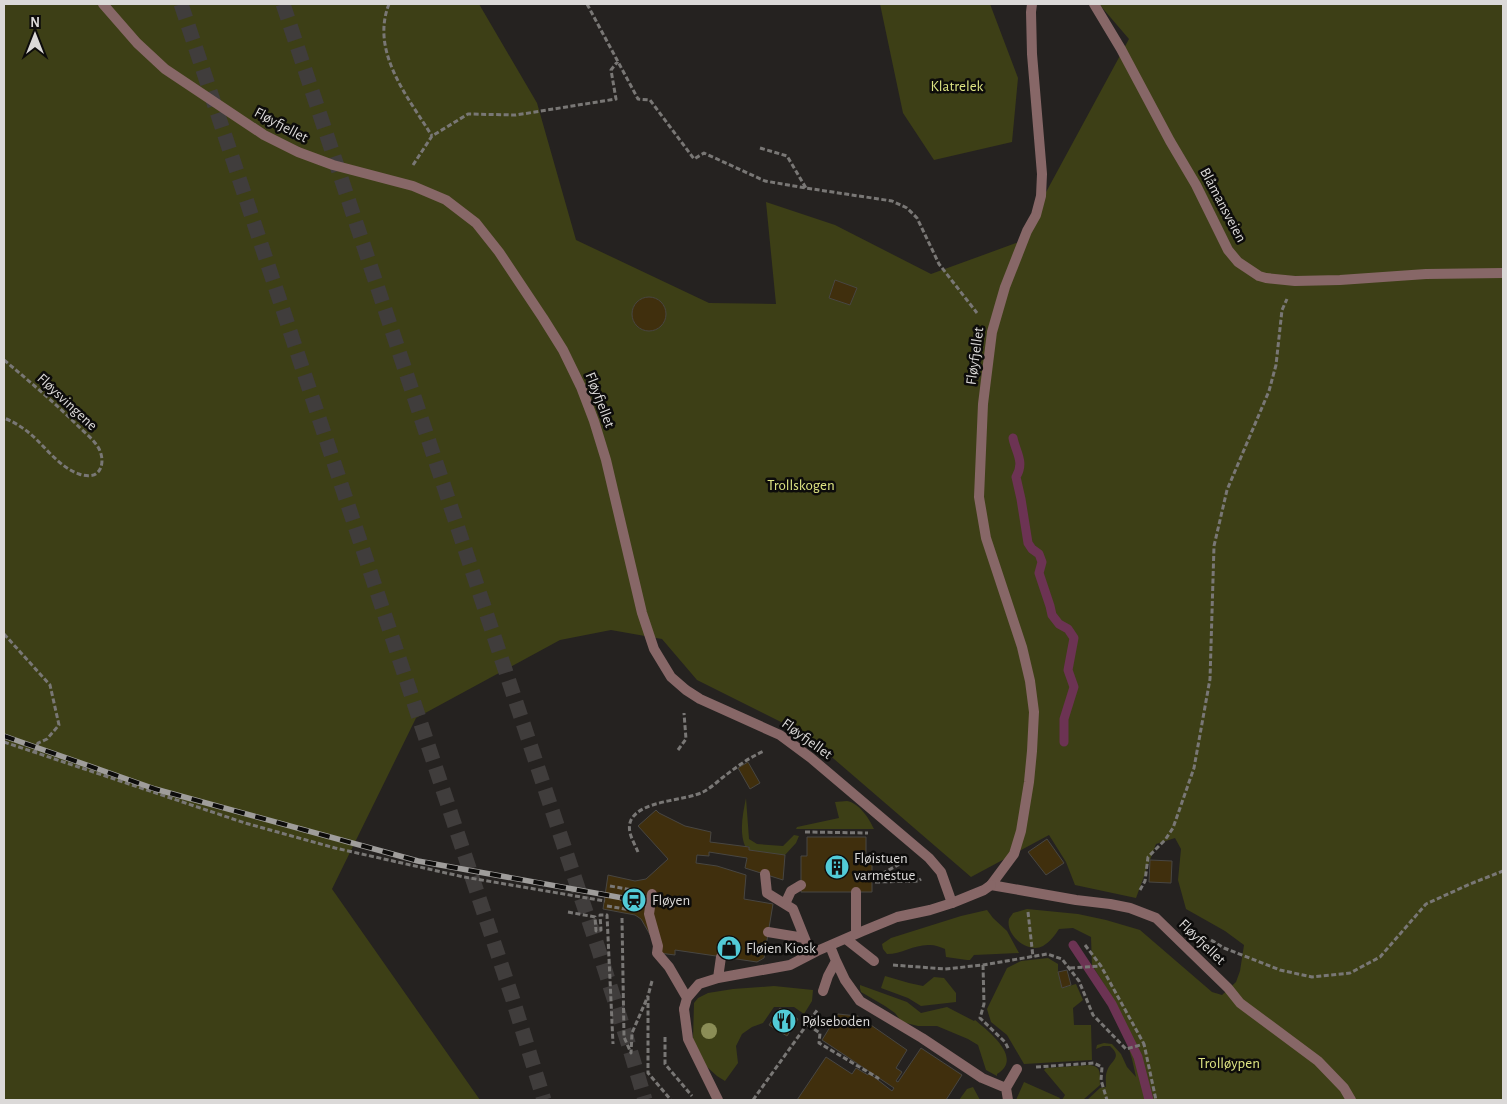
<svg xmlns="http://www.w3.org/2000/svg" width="1507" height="1104" viewBox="0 0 1507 1104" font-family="'Alegreya Sans',sans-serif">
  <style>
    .green { fill: #3d3f16 }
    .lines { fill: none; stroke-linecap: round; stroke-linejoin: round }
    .stream { stroke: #6c3353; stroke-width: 9 }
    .building { fill: #402f0d; stroke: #484642 }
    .highway-tunnel { stroke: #403d3c; stroke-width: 15; stroke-dasharray: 15 8; stroke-linecap: butt }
    .path { stroke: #797775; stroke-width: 3; stroke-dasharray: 5 2.5; stroke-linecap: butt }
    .lane { stroke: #876767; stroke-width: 10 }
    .street { stroke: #876767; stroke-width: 10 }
    .rail-casing { stroke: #9f9d9b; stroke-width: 5.5 }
    .rail { stroke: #0d0c0b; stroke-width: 4; stroke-dasharray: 11; stroke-linecap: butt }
    .tree { fill: #8b8d56 }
    .labels { text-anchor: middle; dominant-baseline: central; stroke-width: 5; stroke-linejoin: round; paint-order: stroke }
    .park-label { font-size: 15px; fill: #dfe583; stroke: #0d0c0b }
    .street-label { font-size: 15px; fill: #dbd9d8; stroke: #0d0c0b }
    .poi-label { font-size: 15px; fill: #dbd9d8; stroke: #0d0c0b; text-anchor: start }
  </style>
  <rect width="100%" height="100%" fill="#252220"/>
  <!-- green -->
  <path class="green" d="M4,4H479L537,103L576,240L709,303L776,304L766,202L835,225L931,274L1019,242L1129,39L1099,4H1503V1100H1087L1100,1088L1106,1087C1106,1082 1105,1076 1107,1071C1111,1060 1123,1058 1110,1046H1103L1096,1049L1097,1045L1104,1043L1112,1044L1121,1054L1127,1067L1136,1077L1132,1059L1114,1000L1092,965L1091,937L1073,928L1059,929C1055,935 1050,942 1043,946C1029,954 1005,936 1009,919C1010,917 1012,915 1013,913L1027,909L1078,914L1106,920L1140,930L1212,992L1222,995L1236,982L1240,971L1244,945L1225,931L1186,909L1178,880L1181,849L1175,838L1156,844L1136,898L1075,885L1066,862L1049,835L971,877L805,734L697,680L662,639L611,630L560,640L416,718L332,889L480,1100H4Z
    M880,4H990L1018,78L1012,142L934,160L903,113Z
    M746,798L749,839L757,844L783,846L794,835L799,836L796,843L785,855L749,851V846H745C739,831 743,813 746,798Z
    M847,801C859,803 869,818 874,829H796L797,827L839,818L835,802Z
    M987,910L993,918L1007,931L1019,953L974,955L970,960H967L946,957L945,949C940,947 935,945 930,945C915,944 902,954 887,954L883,949L882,944L891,938L961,916Z
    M1048,958L1058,964V972L1062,988L1076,984L1083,1000L1073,1008L1074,1025H1091L1092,1060L1024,1064L1007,1035L991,1022L987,1009L1007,968L1021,961Z
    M885,976L909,983L923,986L934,977L944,978L956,993V1002L921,1006L908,998L881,988Z
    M860,985L907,1002L921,1013L947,1007L974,1021L975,1020C988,1031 1024,1058 997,1074V1076L986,1070L978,1045L968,1039L937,1026H918L902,1022L895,1013L885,1006L861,992L860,988Z
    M774,986L813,990L812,1001L804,1014L794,1007H774L763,1023L752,1027L742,1034L736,1046L738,1063L725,1081L717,1076L706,1066L693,1040L694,1003L698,998L708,993L733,989Z
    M1090,1065C1103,1067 1099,1075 1100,1085L1084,1099L1085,1100H1062L1065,1095L1044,1070L1046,1068Z
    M1024,1082L1060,1098L1059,1100H1016Z
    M973,1087L980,1100H959L967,1089Z"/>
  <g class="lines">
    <!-- stream -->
    <path class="stream" d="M1013,438C1016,453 1025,462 1016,477L1021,499L1028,543L1032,549L1039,554L1042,562L1039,573L1050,606L1052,615L1059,624L1068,629L1074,638L1068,670L1074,687L1064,719V742
      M1073,945L1112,1004L1138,1057L1149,1100"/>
  </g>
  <!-- building -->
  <path class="building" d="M835,280L857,288L850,305L829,298Z
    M632 314a17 17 0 1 1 34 0a17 17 0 1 1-34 0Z
    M748,762L760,783L750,789L738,768Z
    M656,810L659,813L685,826L711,832L710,842L749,847V850L785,855L783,880L745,868L747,858L709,852V856L697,855L696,863L717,866L746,875L744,899L773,904L764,958L757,962L675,950V955L659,953L656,945L641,919L635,915L603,909L608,875L635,881L646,879L668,859L638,826Z
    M807,837H866V856H872V892H801V856H807Z
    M1047,839L1064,863L1046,875L1028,852Z
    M1150,860L1172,861L1171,883L1149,882Z
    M1067,970L1071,985L1062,988L1058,972Z
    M780,1008L798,1019L787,1036L769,1025Z
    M838,1014L858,1016L907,1050L896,1068L902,1072L896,1081L898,1082L921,1048L962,1075L946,1100H797L826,1057L852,1074L856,1068L868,1075L869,1073L892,1091L894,1088L822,1040Z"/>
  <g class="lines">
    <!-- highway-tunnel -->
    <path class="highway-tunnel" d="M181,4L513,1000L544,1100
      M283,4L598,948L629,1046L645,1100"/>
    <!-- path -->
    <path class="path" d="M389,4C370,52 408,97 432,136
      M587,4L638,99L650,100L694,159L704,153L765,181L806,188L892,201L907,208L917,218L939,264L977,313
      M760,148L787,156L806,188
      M413,165L432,136L468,114L516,115L616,99L611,70L618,61
      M4,360C29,381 54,402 78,426C85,433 96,441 100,451C103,458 103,468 97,473C93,477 84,476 79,474C62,468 50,453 38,441C28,431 17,423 4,418
      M4,634L50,685L59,725L47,739L38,743L35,752
      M4,742L245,823L335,848L464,877L605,901
      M678,750L686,739L684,713
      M805,832L868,833
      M638,852C634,842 626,831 631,820C641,800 685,801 703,792C709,789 716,783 722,778C735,768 748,758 764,751
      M875,882L918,881L921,879
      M888,882L885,877V872L898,865L900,860
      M610,886L632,890
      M1140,890L1145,881L1148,857L1165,840L1173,828L1194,768L1210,679L1214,546L1227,490L1269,391L1276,365L1282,310L1287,299
      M607,906L631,910
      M568,912L595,917L596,931L601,930L600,915H607L613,1044
      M1028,912L1033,957
      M622,918L624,1037L631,1053L632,1033L648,996
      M1211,940L1224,948L1280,970L1312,977L1350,973L1380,957L1426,904L1470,884L1503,871
      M1085,945L1101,966L1144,1044
      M893,965L945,969L983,965L1047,954L1062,959L1079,981L1093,1015L1126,1049L1144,1044L1156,1100
      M983,965L984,1004L980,1018L1005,1042L1009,1050
      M1070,968L1101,966
      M652,981L648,996V1073L671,1100
      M808,1025L820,1033L819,1043L878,1078L877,1079
      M665,1037V1064L692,1096
      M1036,1067L1094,1063L1102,1067L1101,1080L1107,1100
      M753,1100L818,1009"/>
    <!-- lane -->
    <path class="lane" d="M103,4L137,43L165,69L264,135L298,152L333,165L413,186L446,200L476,223L499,252L543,318L563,350L581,387L594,421L606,460L642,613L654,649L671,677L686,690L700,699L780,735L811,758L929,858L941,872L952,903
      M1032,4L1031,12L1032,54L1042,174L1041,196L1036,215L1027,231L1005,287L992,332L983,404L979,497L986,538L1022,647L1030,681L1034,712L1032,751L1029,782L1021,831L1014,854L991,885L1076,900L1110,904L1130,908L1156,918L1228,988L1240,1003L1318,1061L1344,1088L1351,1100
      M1094,4L1121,49L1170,141L1196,185L1228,250L1238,262L1259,276L1266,278L1295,281L1340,280L1426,274L1503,273
      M684,1009L688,1039L718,1100"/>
    <!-- street -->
    <path class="street" d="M765,874L767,893L793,909L811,954
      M856,892V934
      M652,894L649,914L658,946L657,953L669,967L687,998
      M785,904L791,891L801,885
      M768,932L804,938
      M846,939L874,961
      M836,961L845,980L860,1001L922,1038L982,1078L1006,1088
      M718,978L721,957
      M823,991L828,976L836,961L830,946
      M684,1009L687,998L699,984L718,978L790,965L817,951L863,931L897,917L930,910L952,903L984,890L991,885
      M1008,1100L1006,1088L1017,1069"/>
    <defs>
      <path id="rail" d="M4,736L155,789L418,861L634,900"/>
    </defs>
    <!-- rail casing -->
    <use href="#rail" class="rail-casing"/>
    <!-- rail -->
    <use href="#rail" class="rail"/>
  </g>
  <!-- trees -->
  <circle class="tree" cx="709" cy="1031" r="8"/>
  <!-- icons -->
  <defs>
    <symbol id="building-disc" viewBox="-11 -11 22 22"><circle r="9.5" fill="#52cbd7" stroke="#0d0c0b"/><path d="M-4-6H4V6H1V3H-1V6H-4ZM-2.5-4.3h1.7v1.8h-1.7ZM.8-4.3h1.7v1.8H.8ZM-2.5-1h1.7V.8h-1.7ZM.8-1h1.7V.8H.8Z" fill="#111"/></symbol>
    <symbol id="station-disc" viewBox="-11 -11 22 22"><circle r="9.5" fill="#52cbd7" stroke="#0d0c0b"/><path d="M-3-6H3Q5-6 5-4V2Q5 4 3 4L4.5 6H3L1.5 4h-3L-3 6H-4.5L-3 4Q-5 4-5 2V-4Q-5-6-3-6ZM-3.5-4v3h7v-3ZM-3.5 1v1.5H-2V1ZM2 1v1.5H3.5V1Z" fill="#111"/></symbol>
    <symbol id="shop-disc" viewBox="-11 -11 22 22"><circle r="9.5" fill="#52cbd7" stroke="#0d0c0b"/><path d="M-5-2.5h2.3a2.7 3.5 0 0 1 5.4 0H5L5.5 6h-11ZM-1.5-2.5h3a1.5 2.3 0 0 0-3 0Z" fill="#111"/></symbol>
    <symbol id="restaurant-disc" viewBox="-11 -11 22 22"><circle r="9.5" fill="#52cbd7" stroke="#0d0c0b"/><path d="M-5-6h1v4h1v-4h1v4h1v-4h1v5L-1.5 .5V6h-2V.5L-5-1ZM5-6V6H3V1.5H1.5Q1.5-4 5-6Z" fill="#111"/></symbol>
  </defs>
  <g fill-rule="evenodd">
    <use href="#building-disc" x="823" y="853" width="28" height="28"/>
    <use href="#station-disc" x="620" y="886" width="28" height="28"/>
    <use href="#shop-disc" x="715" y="934" width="28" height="28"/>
    <use href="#restaurant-disc" x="770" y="1007" width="28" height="28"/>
  </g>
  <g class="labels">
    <!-- park labels -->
    <g class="park-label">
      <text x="957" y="86">Klatrelek</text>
      <text x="801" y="485">Trollskogen</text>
      <text x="1229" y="1063">Trolløypen</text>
    </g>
    <!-- street labels -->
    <g class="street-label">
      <text transform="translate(281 125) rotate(28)">Fløyfjellet</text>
      <text transform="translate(1223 205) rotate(62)">Blåmansveien</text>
      <text transform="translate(975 356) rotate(-82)">Fløyfjellet</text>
      <text transform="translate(600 400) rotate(69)">Fløyfjellet</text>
      <text transform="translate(67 402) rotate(43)">Fløysvingene</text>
      <text transform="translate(807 739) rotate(36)">Fløyfjellet</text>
      <text transform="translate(1202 942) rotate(44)">Fløyfjellet</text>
    </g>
    <!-- poi labels -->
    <g class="poi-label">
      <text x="854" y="858">Fløistuen<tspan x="854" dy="17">varmestue</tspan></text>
      <text x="652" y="900">Fløyen</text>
      <text x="746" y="948">Fløien Kiosk</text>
      <text x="802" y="1021">Pølseboden</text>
    </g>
  </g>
  <!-- border -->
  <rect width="1507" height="1104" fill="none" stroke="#dbd9d8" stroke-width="10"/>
  <!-- north arrow -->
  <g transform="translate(35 35)" stroke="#0d0c0b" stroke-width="4" paint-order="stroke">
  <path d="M0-4L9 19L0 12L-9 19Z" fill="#dbd9d8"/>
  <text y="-8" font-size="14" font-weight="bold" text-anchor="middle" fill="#dbd9d8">N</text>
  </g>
</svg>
